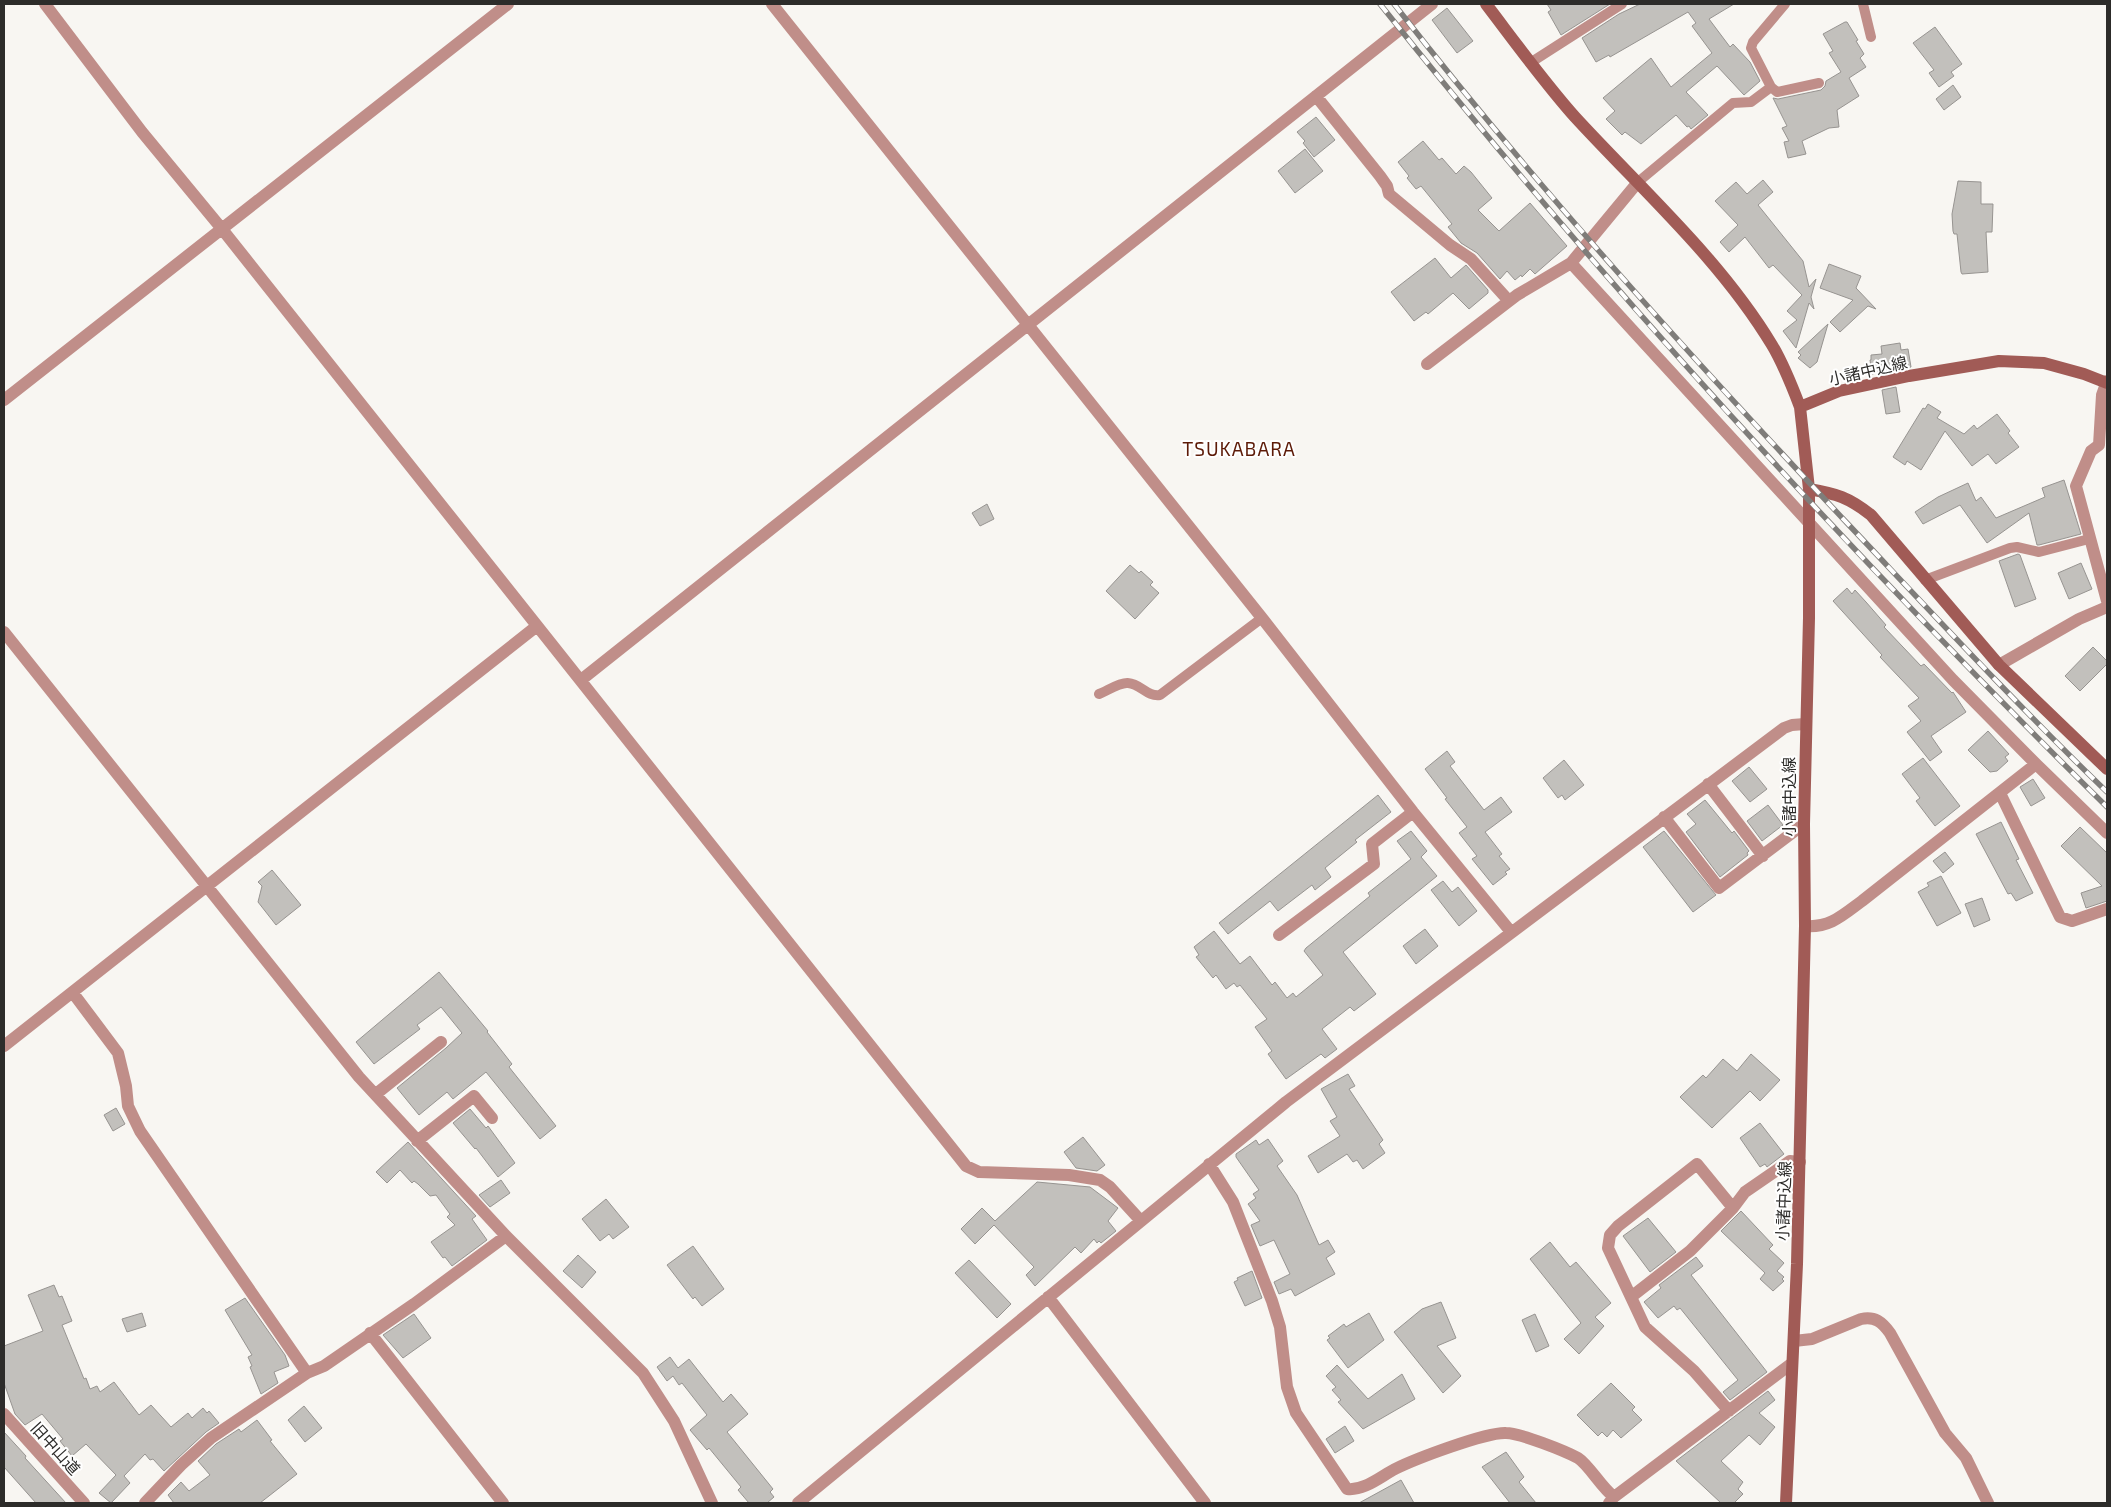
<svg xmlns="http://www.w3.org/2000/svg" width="2111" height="1507" viewBox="0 0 2111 1507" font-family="'Exo 2','Noto Sans JP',sans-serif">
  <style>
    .building { fill: #c2c0bc; stroke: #979491 }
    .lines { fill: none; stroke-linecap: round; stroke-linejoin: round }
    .lane { stroke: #c08e89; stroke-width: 10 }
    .street { stroke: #c08e89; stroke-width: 12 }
    .secondary { stroke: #a15b56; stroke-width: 12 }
    .rail-casing { stroke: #7f7d7a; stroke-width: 5.5 }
    .rail { stroke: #fff; stroke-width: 4; stroke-dasharray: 11; stroke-linecap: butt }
    .labels { text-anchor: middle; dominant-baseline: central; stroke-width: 4; stroke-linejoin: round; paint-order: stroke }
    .street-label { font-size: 16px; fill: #2d2c2a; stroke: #fff }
    .quarter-label { font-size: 19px; letter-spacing: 1px; fill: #5d1b08; stroke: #fff }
  </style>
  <rect width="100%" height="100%" fill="#f8f6f2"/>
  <!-- building -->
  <path class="building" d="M1547,4H1610L1561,35L1548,12L1551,10Z
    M1640,4H1734L1709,19L1730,47L1733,44L1750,62L1760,81L1744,95L1717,66L1686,92L1708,115L1691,129L1689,126L1687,127L1676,115L1641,144L1625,132L1622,135L1606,119L1615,111L1603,98L1651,58L1671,87L1712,53L1692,26L1696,23L1688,12L1610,57L1609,55L1596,62L1582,38L1619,14Z
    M1447,8L1473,41L1457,53L1432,20Z
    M1845,22H1847L1858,40L1856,41L1864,54L1860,58L1866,67L1849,78L1859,96L1837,110L1839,127L1829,128L1802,141L1806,154L1788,158L1784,142L1789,141L1782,128L1787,126L1773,98L1778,99L1821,90L1825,86L1826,81L1841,72L1829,53L1833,51L1823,34Z
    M1935,27L1962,64L1951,72L1954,76L1939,87L1929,73L1934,70L1913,43Z
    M1953,85L1961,97L1944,110L1936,99Z
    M1316,117L1335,140L1314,157L1303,143L1305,141L1297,132Z
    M1423,141L1439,160L1442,158L1456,174L1464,166L1471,172L1492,198L1478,210L1499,231L1530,203L1567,246L1535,274L1530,269L1522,277L1521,275L1515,280L1507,271L1500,279L1477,253L1461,243L1448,227L1452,224L1421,186L1416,189L1407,178L1409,176L1398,162Z
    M1305,149L1323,171L1295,193L1278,171Z
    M1763,180L1773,192L1758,205L1803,261L1809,287L1816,279L1811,297L1814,309L1809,303L1796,348L1783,331L1797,320L1787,311L1802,295L1773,265L1769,268L1745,237L1729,252L1720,242L1738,225L1715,201L1736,182L1747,194Z
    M1958,181L1981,182V204H1993L1992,232H1986L1988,272L1962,274L1961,272L1957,234H1954L1953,231L1952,214Z
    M1435,258L1451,278L1466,265L1488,290V293L1469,309L1453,293L1428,314L1426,312L1414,321L1391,292Z
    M1829,264L1861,276L1856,288L1876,309L1868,306L1840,332L1830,322L1853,300L1820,288Z
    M1828,324L1817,362L1810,368L1798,358L1801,355L1798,352Z
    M1900,343L1901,350L1908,349L1911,367L1872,374L1870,360H1871V355L1882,354L1881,346Z
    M1896,387L1900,412L1886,414L1882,390Z
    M1928,404L1941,412L1937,418L1964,434L1974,425L1977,429L1997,414L2010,431L2008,433L2019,447L1996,464L1988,454L1972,466L1945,431L1921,470L1907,461L1905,465L1893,457L1923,408L1925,409Z
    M2064,480L2081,534L2039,545H2037L2029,513L1987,543L1960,505L1923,524L1915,512L1938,497L1968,483L1976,501L1981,497L1996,518L2045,497L2042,488Z
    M987,504L994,519L980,526L972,513Z
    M2018,554L2020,555L2036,599L2015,607L1999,561Z
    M2081,563L2092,589L2069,599L2058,573Z
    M1130,565L1139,573L1141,571L1153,582L1150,585L1159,593L1135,619L1106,591Z
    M1847,588L1852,594L1855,590L1866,602L1886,625L1884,627L1921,666L1924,664L1952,693L1953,692L1966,712L1931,736L1942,752L1930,761L1907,732L1921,721L1908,706L1919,698L1880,657L1882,655L1833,601Z
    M2093,647L2107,661V664L2080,691L2065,676Z
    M1988,731L2009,754L2005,757L2008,761L1997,771L1990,772L1968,750Z
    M1447,751L1455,762L1450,766L1484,810L1501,797L1512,812L1485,832L1502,854L1499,856L1510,869L1505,872L1507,874L1493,885L1472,859L1477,856L1459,833L1467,827L1445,799L1447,798L1425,769Z
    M1923,758L1960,806L1935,826L1916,801L1920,798L1902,774Z
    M1564,760L1584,785L1565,800L1562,795L1558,798L1543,778Z
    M1749,767L1767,789L1750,802L1732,781Z
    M2033,779L2045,798L2031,806L2020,787Z
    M1378,795L1391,812L1355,840L1357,842L1325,868L1331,877L1315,890L1312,885L1278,911L1270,901L1228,934L1219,923Z
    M1705,800L1732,833L1734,831L1749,851L1747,853L1748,855L1720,877L1686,832L1696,824L1687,814Z
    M1768,805L1783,825L1762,841L1747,821Z
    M2001,822L2019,859L2016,860L2033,893L2016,901L2011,893L2008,894L1976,834Z
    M2080,827L2107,853V901L2086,908L2081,893L2102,886L2061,846Z
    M1411,831L1427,851L1421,857L1437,876L1343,952L1376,994L1354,1011L1350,1007L1322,1029L1337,1049L1325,1058L1321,1054L1286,1079L1268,1054L1272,1051L1255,1027L1267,1019L1240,985L1237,987L1234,983L1226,989L1216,975L1213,978L1196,957L1199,955L1194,947L1214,931L1240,964L1250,956L1272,985L1275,982L1287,998L1293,993L1296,997L1323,975L1304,951L1306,948L1370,896L1368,893L1411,859L1397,841Z
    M1664,831L1716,895L1693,912L1643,847Z
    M1945,852L1954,864L1943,873L1933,861Z
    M272,870L301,905L276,925L258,902L262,886L258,882Z
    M1941,876L1961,913L1937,926L1918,892L1929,886L1927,883Z
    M1443,881L1452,892L1458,887L1477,911L1459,926L1431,890Z
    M1982,898L1990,920L1974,927L1965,904Z
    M1425,929L1438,946L1416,964L1403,946Z
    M439,972L488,1031L487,1032L512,1064L509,1067L556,1126L540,1139L486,1072L453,1099L447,1092L419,1115L397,1088L446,1048L462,1033L441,1007L417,1025L420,1029L374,1064L356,1042Z
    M1751,1054L1780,1080L1760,1101L1750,1091L1712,1128L1680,1097L1703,1075L1706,1078L1723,1059L1737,1071Z
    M1348,1074L1355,1086L1349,1089L1383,1140L1379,1144L1385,1153L1363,1169L1357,1160L1353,1162L1347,1154L1318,1173L1308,1156L1340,1136L1330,1121L1337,1117L1321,1089Z
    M116,1108L125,1124L113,1131L104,1115Z
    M470,1109L486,1128L488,1126L515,1163L498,1177L476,1148L475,1149L453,1123Z
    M1760,1123L1784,1154L1767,1167L1765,1164L1760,1167L1740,1138Z
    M1083,1137L1105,1165L1097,1171L1076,1168L1064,1152Z
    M1268,1139L1283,1161L1277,1166L1297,1195L1319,1245L1328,1240L1335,1252L1326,1258L1335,1274L1295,1296L1291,1289L1279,1294L1274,1282L1290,1274L1274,1240L1260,1246L1251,1225L1260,1221L1248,1204L1256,1198L1253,1194L1259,1190L1236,1157V1154L1256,1140L1259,1145Z
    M408,1142L476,1216L472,1219L487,1240L452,1266L445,1257L443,1258L431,1242L455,1225L447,1217L450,1214L436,1195L430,1196L418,1184L414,1181L412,1183L400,1170L387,1183L376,1172Z
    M501,1180L510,1193L490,1207L479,1195Z
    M1037,1182L1090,1187L1118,1208L1108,1221L1116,1231L1101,1243L1099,1241L1097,1243L1094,1239L1081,1253L1075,1247L1035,1286L1026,1275L1034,1267L994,1225L975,1244L961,1229L982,1208L995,1221Z
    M606,1199L629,1227L613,1239L609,1234L600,1241L582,1219Z
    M1741,1211L1773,1245L1769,1249L1784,1263L1777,1271L1784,1277L1782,1279L1784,1281L1773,1291L1760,1279L1765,1273L1721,1231Z
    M1648,1218L1676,1252L1650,1272L1623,1236Z
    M1550,1242L1570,1267L1576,1262L1611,1303L1595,1317L1604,1326L1579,1354L1564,1339L1581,1323L1530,1259Z
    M693,1246L724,1289L702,1306L695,1297L693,1299L667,1265Z
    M578,1255L596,1272L582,1288L563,1271Z
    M1696,1257L1703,1266L1691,1275L1767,1372L1730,1400L1723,1392L1738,1380L1680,1308L1677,1310L1674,1306L1658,1318L1644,1302L1661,1288L1659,1285Z
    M969,1260L1011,1304L997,1318L955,1273Z
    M1252,1271L1262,1298L1245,1306L1234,1282L1238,1280L1237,1278Z
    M54,1285L59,1297L62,1296L72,1321L62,1325L84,1379L86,1378L90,1389L97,1386L100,1392L114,1382L139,1415L151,1405L171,1427L188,1413L192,1418L203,1408L207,1413L209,1411L219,1423L206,1432L164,1471L153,1459L150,1460L145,1454L124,1476L130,1483L111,1503L99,1493L116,1475L86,1444L72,1456L60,1441L63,1439L42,1414L25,1425L15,1414L4,1383V1346L43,1331L28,1295Z
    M245,1298L285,1355L289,1366L274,1372L278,1383L261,1394L250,1367L252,1366L248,1357L252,1355L225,1310Z
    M1441,1302L1456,1338L1437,1346L1461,1376L1443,1393L1394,1332L1422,1309Z
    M142,1313L146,1326L127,1332L122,1319Z
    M1369,1313L1384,1340L1348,1368L1327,1340L1330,1338L1328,1336L1344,1324L1346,1327Z
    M414,1314L431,1338L403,1358L383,1335Z
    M1535,1314L1549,1346L1536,1352L1522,1320Z
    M670,1357L678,1368L689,1359L723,1402L731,1394L748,1414L727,1432L773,1489L770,1492L774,1497L767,1503H749L738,1490L741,1487L709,1448L707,1450L690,1430L707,1415L682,1383L679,1385L673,1376L667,1381L657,1367Z
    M1337,1365L1368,1399L1402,1374L1415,1399L1363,1429L1338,1402L1341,1400L1332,1390L1336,1387L1326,1376Z
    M1611,1383L1635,1407L1632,1410L1642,1420L1621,1438L1613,1430L1607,1437L1602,1432L1598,1436L1577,1415Z
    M1768,1391L1775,1400L1759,1413L1775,1427L1760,1445L1749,1435L1721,1461L1743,1482L1738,1489L1743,1494L1734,1503H1721L1676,1461Z
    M304,1406L322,1428L305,1442L288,1420Z
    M257,1420L272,1440L270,1441L297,1474L260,1503H174L168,1495L181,1482L189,1491L210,1475L198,1461L216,1444L239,1429L241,1432Z
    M1345,1426L1354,1441L1335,1453L1326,1439Z
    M4,1432L26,1456L25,1458L66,1503H36L4,1467Z
    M1506,1452L1524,1477L1519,1482L1536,1503H1510L1482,1467Z
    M1401,1480L1414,1503H1359Z"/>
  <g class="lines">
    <!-- lane -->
    <path class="lane" d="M1863,4L1871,37
      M1530,63L1622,4
      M1771,87L1751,48L1753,42L1785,4
      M1638,182L1733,103L1751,102L1771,87L1777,92L1819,83
      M1925,580L2010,548L2017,547L2039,552L2089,539
      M1099,694C1107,691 1120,682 1128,683C1141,684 1147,697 1160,695L1262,618"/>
    <!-- street -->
    <path class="street" d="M45,4L142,132L222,229L966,1166L979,1172L1069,1175L1100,1180L1110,1187L1141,1221
      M772,4L1262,618L1413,812L1511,932
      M1316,96L1380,176L1387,186L1389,194L1450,245L1471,259L1509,301
      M1571,263L1953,680L2036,764
      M1427,364L1517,295L1571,263L1638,182
      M2107,381L2102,395L2099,445L2091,451L2076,486L2107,601
      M4,400L508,4
      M4,632L359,1077L506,1236L643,1373L674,1421L712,1503
      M1999,665L2079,619L2107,607
      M581,680L1432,4
      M1708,784L1763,856
      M2000,793L2060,917L2072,921L2107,909
      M1664,817L1719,888L1804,824
      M1805,926C1830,928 1843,915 1862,901L2036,764L2107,833
      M1279,935L1374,864L1372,844L1413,812
      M73,993L118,1053L126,1086L128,1106L140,1131L307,1373
      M4,1046L537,626
      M376,1094L441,1042
      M417,1141L474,1096L492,1118
      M1209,1164L1233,1202L1272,1301L1280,1327L1287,1387L1296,1413L1347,1489C1364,1491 1380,1477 1395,1469C1415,1459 1486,1432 1506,1433C1520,1433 1565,1451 1578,1458C1589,1465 1601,1487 1614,1497
      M1048,1297L1205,1503
      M1631,1297L1690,1251L1733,1208L1745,1192L1790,1161L1800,1162
      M370,1333L503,1503
      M1794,1341L1812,1339L1861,1319C1875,1316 1882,1322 1890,1333L1945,1433L1966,1458L1988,1503
      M1729,1411L1694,1371L1645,1327L1608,1248L1610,1235L1618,1226L1697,1164L1733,1208
      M4,1414L84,1503
      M145,1503L181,1465L211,1438L307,1373L324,1366L414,1304L506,1236
      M798,1503L1286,1102L1784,728L1792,725L1805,724
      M1609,1503L1614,1497L1791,1364"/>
    <!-- secondary -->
    <path class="secondary" d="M1486,4C1515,42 1543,81 1575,117C1643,191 1720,259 1772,345C1784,365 1792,386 1800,407
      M1809,489C1837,494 1848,497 1871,515L1999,665L2107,769
      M1786,1503L1797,1264L1805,926L1804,824L1809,618V489L1800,407L1839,391L1909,376L1999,361L2044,363L2084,374L2107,383"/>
    <defs>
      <path id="rail" d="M1380,4C1605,287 1850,553 2107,807
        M1394,4C1535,185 1690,356 1847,523C1933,614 2018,706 2107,792"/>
    </defs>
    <!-- rail casing -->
    <use href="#rail" class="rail-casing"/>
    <!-- rail -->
    <use href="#rail" class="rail"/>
  </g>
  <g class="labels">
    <!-- street labels -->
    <g class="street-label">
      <text transform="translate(1868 370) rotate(-13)">小諸中込線</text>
      <text transform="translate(1788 797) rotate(-90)">小諸中込線</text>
      <text transform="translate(1783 1201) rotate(-88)">小諸中込線</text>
      <text transform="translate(56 1448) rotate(48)">旧中山道</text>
    </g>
    <!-- quarter labels -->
    <g class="quarter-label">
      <text x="1239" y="448">TSUKABARA</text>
    </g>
  </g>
  <!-- border -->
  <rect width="2111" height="1507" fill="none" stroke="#2d2c2a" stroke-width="10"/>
</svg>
